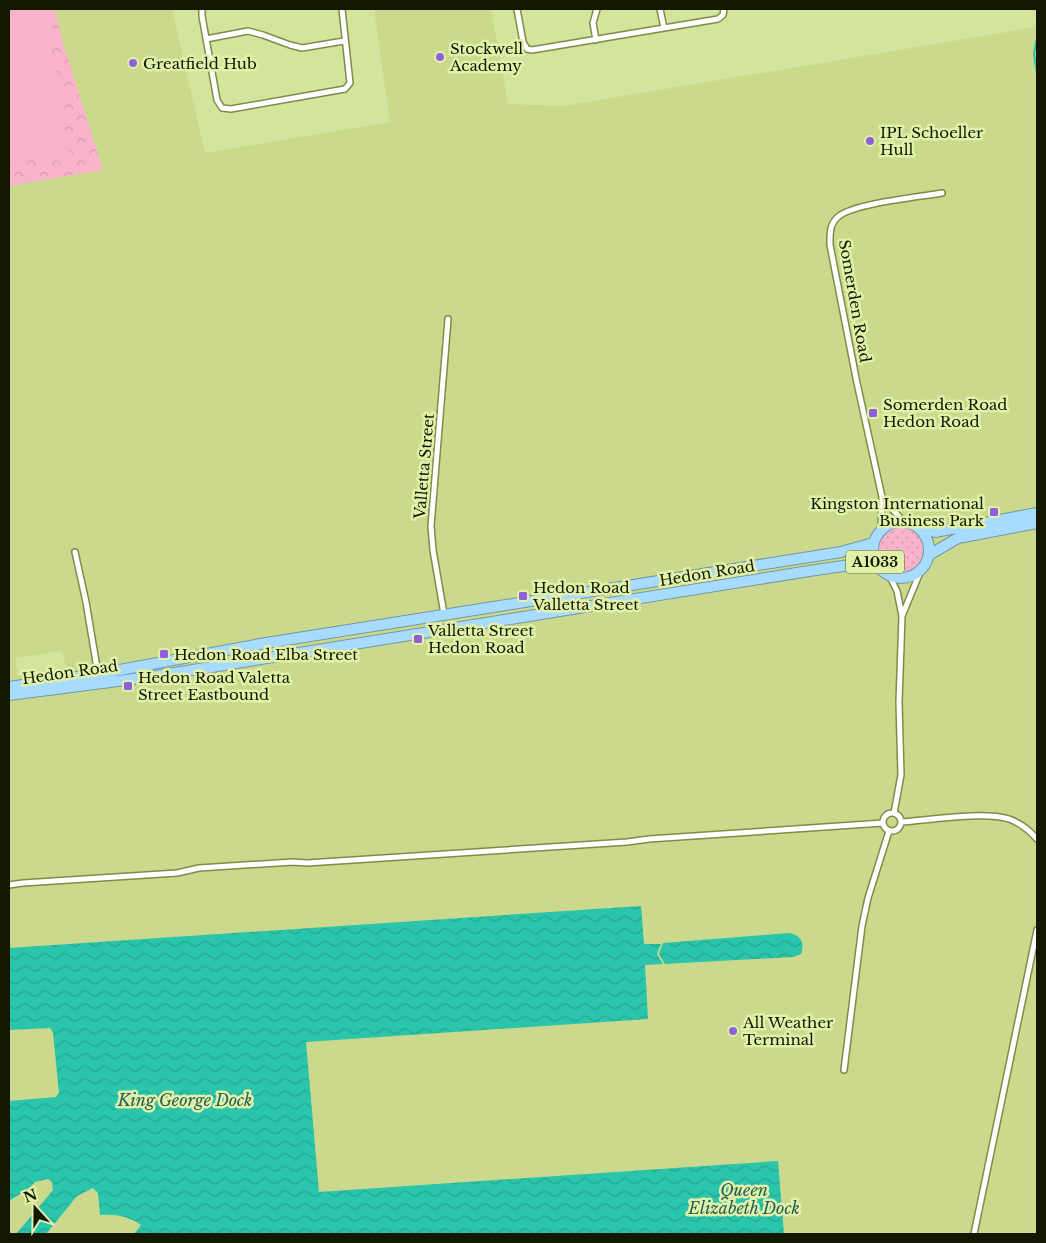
<svg xmlns="http://www.w3.org/2000/svg" width="1046" height="1243" viewBox="0 0 1046 1243" font-family="'Libre Baskerville',serif">
  <style>
    .built { fill: #cad98b; fill-rule: evenodd }
    .grass { fill: url(#grass-dots) }
    .park { fill: url(#park-crowns) }
    .pitch { fill: #f9b4cb }
    .water { fill: url(#water-waves) }
    .lines { fill: none; stroke-linecap: round; stroke-linejoin: round }
    .stream { stroke: #2ac5ab; stroke-width: 2 }
    .street-casing { stroke: #7f8c48; stroke-width: 8 }
    .highway-casing { stroke: #7497a6; stroke-width: 12 }
    .street { stroke: #fff; stroke-width: 5 }
    .highway { stroke: #a8dcff; stroke-width: 10 }
    .poi-dot { fill: #8e61db; stroke: #e2f1aa; stroke-width: 2 }
    .labels { text-anchor: middle; dominant-baseline: central; stroke-width: 5; stroke-linejoin: round; paint-order: stroke }
    .shield { fill: #e2f1aa; stroke: #515833; stroke-width: 1 }
    .shield-label { font-size: 14px; font-weight: bold; fill: #131700 }
    .poi-label { font-size: 15px; fill: #131700; stroke: #e2f1aa; text-anchor: start }
    .street-label { font-size: 15px; fill: #131700; stroke: #e2f1aa }
    .water-label { font-size: 16px; font-style: italic; fill: #245d52; stroke: #e2f1aa }
  </style>
  <defs>
    <pattern id="grass-dots" width="8" height="8" patternUnits="userSpaceOnUse" patternTransform="scale(1.25)"><rect width="8" height="8" fill="#f9b4cb"/><path d="M2 2h.1M6 6h.1" fill="none" stroke="#d59aad" stroke-width="1.8" stroke-linecap="round"/></pattern>
    <pattern id="park-crowns" width="20" height="18" patternUnits="userSpaceOnUse" patternTransform="scale(1.25)"><rect width="20" height="18" fill="#f9b4cb"/><path d="M2 6a3 3 0 1 1 6 0M12 15a3 3 0 1 1 6 0" fill="none" stroke="#d59aad"/></pattern>
    <pattern id="water-waves" width="16" height="10" patternUnits="userSpaceOnUse" patternTransform="scale(1.25)"><rect width="16" height="10" fill="#2ac5ab"/><path d="M0 5q4-4 8 0t8 0" fill="none" stroke="#25a891"/></pattern>
  </defs>
  <rect width="100%" height="100%" fill="#d5e49d"/>
  <!-- built -->
  <path class="built" d="M55,9H172L205,153L390,122L374,9H491L508,104L564,106L1037,27V1234H9V186L103,170L63,43ZM62,651L66,667L18,676L15,658Z"/>
  <!-- grass -->
  <path class="grass" d="M878 550a23 23 0 1 1 46 0a23 23 0 1 1-46 0Z"/>
  <!-- park -->
  <path class="park" d="M9,9H55L63,43L103,170L9,186Z"/>
  <!-- pitch -->
  <path class="pitch" d="M9,9H49L56,48L9,56Z
    M53,54L69,153L10,162L9,61Z"/>
  <!-- water -->
  <path class="water" d="M641,906L644,944H661L657,954L663,964L645,965L648,1019L306,1042L319,1192L778,1161L784,1234H134L141,1225C128,1216 116,1214 100,1215L98,1193L93,1188L77,1196L46,1234H16L53,1190L52,1182L48,1179L35,1182L28,1189L9,1201V1101L56,1097L59,1093L53,1033L50,1028L9,1030V948Z
    M789,933C801,935 805,943 801,954L793,957L665,964L659,954L663,943Z"/>
  <g class="lines">
    <!-- stream -->
    <path class="stream" d="M1037,38L1034,54L1037,73"/>
    <defs>
      <path id="street" d="M202,9V16L217,100L222,108L231,109L345,89L350,83L342,9
        M517,9L523,42L527,49L532,50L718,19L723,15L724,9
        M660,9L664,28
        M206,39L248,31L263,35L290,45L302,48L344,41
        M596,40L593,23L597,9
        M882,498L904,522
        M881,529L882,497L857,383L830,245C830,234 829,224 839,216C856,203 919,197 942,193
        M75,552L86,602L98,674
        M890,577L897,591L902,616L899,702L901,775L894,813
        M444,614L433,550L431,526L448,319
        M902,616L921,570
        M883 822a9 9 0 1 1 18 0a9 9 0 1 1-18 0Z
        M901,822C930,820 983,811 1009,819C1020,823 1030,831 1037,839
        M9,885L23,883L177,873L199,868L293,862L307,863L627,842L649,839L883,823
        M844,1070L862,926L868,898L889,831
        M974,1234L1037,930"/>
      <path id="highway" d="M873 550a28 28 0 1 1 56 0a28 28 0 1 1-56 0Z
        M919,527L935,532L1037,513
        M929,555L958,538L1037,523
        M9,687L98,674L260,644L841,552L873,543
        M9,695L149,677L809,571L850,565L877,566"/>
    </defs>
    <!-- street casing -->
    <use href="#street" class="street-casing"/>
    <!-- highway casing -->
    <use href="#highway" class="highway-casing"/>
    <!-- street -->
    <use href="#street" class="street"/>
    <!-- highway -->
    <use href="#highway" class="highway"/>
  </g>
  <!-- markers -->
  <g class="poi-dot">
    <circle cx="440" cy="57" r="5"/>
    <circle cx="133" cy="63" r="5"/>
    <circle cx="870" cy="141" r="5"/>
    <rect x="868" y="408" width="10" height="10" rx="2.5"/>
    <rect x="989" y="507" width="10" height="10" rx="2.5"/>
    <rect x="518" y="591" width="10" height="10" rx="2.5"/>
    <rect x="413" y="634" width="10" height="10" rx="2.5"/>
    <rect x="159" y="649" width="10" height="10" rx="2.5"/>
    <rect x="123" y="681" width="10" height="10" rx="2.5"/>
    <circle cx="733" cy="1031" r="5"/>
  </g>
  <g class="labels">
    <!-- shield labels -->
    <rect class="shield" x="846" y="550.5" width="58" height="23" rx="4"/>
    <g class="shield-label">
      <text x="875" y="562">A1033</text>
    </g>
    <!-- poi labels -->
    <g class="poi-label">
      <text x="450" y="48">Stockwell<tspan x="450" dy="17">Academy</tspan></text>
      <text x="143" y="63">Greatfield Hub</text>
      <text x="880" y="132">IPL Schoeller<tspan x="880" dy="17">Hull</tspan></text>
      <text x="883" y="404">Somerden Road<tspan x="883" dy="17">Hedon Road</tspan></text>
      <text x="984" y="503" text-anchor="end">Kingston International<tspan x="984" dy="17">Business Park</tspan></text>
      <text x="533" y="587">Hedon Road<tspan x="533" dy="17">Valletta Street</tspan></text>
      <text x="428" y="630">Valletta Street<tspan x="428" dy="17">Hedon Road</tspan></text>
      <text x="174" y="654">Hedon Road Elba Street</text>
      <text x="138" y="677">Hedon Road Valetta<tspan x="138" dy="17">Street Eastbound</tspan></text>
      <text x="743" y="1022">All Weather<tspan x="743" dy="17">Terminal</tspan></text>
    </g>
    <!-- street labels -->
    <g class="street-label">
      <text transform="translate(855 301) rotate(80)">Somerden Road</text>
      <text transform="translate(424 466) rotate(-85)">Valletta Street</text>
      <text transform="translate(707 573) rotate(-9)">Hedon Road</text>
      <text transform="translate(70 672) rotate(-8)">Hedon Road</text>
    </g>
    <!-- water labels -->
    <g class="water-label">
      <text x="185" y="1100">King George Dock</text>
      <text x="744" y="1190">Queen<tspan x="744" dy="18">Elizabeth Dock</tspan></text>
    </g>
  </g>
  <!-- border -->
  <rect width="1046" height="1243" fill="none" stroke="#131700" stroke-width="20"/>
  <!-- north arrow -->
  <g transform="translate(35 1208) rotate(339)" stroke="#e2f1aa" stroke-width="4" paint-order="stroke">
  <path d="M0-4L9 19L0 12L-9 19Z" fill="#131700"/>
  <text y="-8" font-size="14" font-weight="bold" text-anchor="middle" fill="#131700">N</text>
  </g>
</svg>
